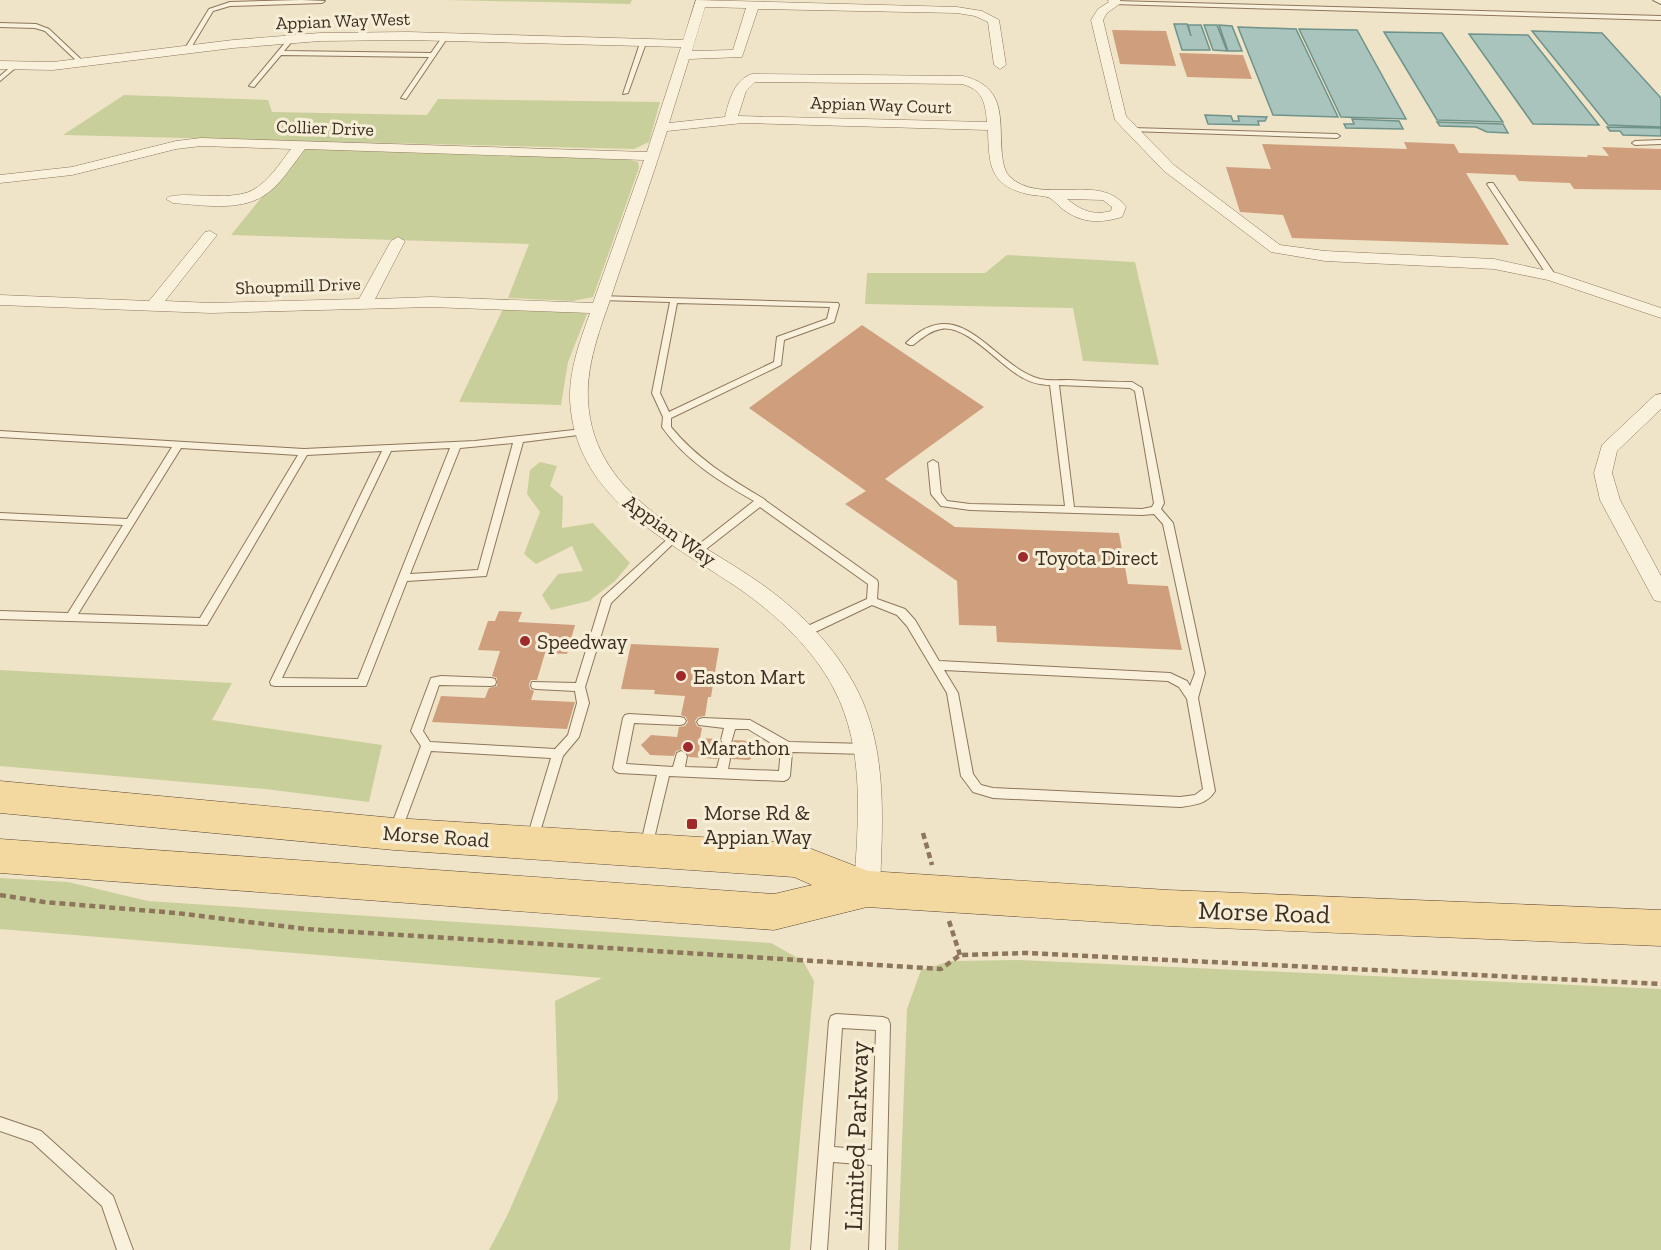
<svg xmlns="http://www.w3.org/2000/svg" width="1661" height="1250" viewBox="0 0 1661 1250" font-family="'Zilla Slab',serif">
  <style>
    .green { fill: #c9cf9b }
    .water { fill: #a9c4bc; stroke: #6f938a; stroke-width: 1.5 }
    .building { fill: #cf9f7d }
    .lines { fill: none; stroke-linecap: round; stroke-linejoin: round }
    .service-casing { stroke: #8d765c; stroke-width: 2 }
    .minor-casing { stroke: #8d765c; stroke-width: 1 }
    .primary-casing { stroke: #5b4430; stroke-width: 1 }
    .path { stroke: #8d765c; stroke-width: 4.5; stroke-dasharray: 6 4; stroke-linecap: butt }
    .service { fill: #faf1dc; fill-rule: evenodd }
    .minor { fill: #faf1dc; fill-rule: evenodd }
    .primary { fill: #f3d9a0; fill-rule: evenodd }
    .poi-dot { fill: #9e2a2b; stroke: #f7eed8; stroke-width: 2 }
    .labels { text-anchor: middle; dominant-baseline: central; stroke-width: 6; stroke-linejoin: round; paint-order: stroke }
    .far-street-label { font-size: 18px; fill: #3d2e20; stroke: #f7eed8 }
    .street-label { font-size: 21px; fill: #3d2e20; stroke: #f7eed8 }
    .poi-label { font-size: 21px; fill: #3d2e20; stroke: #f7eed8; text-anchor: start }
    .near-street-label { font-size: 26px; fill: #3d2e20; stroke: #f7eed8 }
  </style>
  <rect width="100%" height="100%" fill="#f0e4c8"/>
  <!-- green -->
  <path class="green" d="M446,0H632L630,4Z
    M124,95L268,100L272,112L427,115L438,99L660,102L649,142L634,149L63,135Z
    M302,148L629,160L638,162L639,168L593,297L573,301L508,298L529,244L231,235Z
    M1007,255L1135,262L1159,365L1083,361L1073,308L865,304L867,273H985Z
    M503,309L575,311L587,314L568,362L561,405L459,402Z
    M540,462L557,466L550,486L563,497L562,528L593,523L630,563L615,581L589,601L551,610L542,595L558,574L583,571L572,546L536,564L524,554L540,512L527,494L530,470Z
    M0,670L232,683L212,720L382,745L369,802L265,789L0,766Z
    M0,878L68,882L148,901L771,943L803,961L814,981L790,1250H489L507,1216L558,1099L555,1001L602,978L0,929Z
    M1019,960L1661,989V1250H898L907,1009L921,970L951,961Z"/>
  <!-- water -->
  <path class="water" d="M1174,24H1187L1191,36L1188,25H1201L1210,50H1182Z
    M1204,25H1217L1227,51L1213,50Z
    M1219,25L1232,26L1242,51H1228Z
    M1238,27L1296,29L1338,117L1273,115Z
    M1299,29L1357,30L1406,119L1341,117Z
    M1532,31L1602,33L1661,98V127L1608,125Z
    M1384,32L1442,33L1503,122L1437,120Z
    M1469,34L1528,35L1599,125L1533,124Z
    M1205,115L1231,116L1233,121H1239L1238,116L1267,117L1265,121H1258L1259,125L1208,124Z
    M1352,119L1399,121L1403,129L1346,128L1344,124H1354Z
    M1437,122L1503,124L1508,133L1487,132L1476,127L1440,126Z
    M1607,127L1661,128V136L1623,135L1620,131H1610Z"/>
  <!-- building -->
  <path class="building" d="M1112,30L1166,31L1176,66L1120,64Z
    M1179,53L1243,55L1252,79L1187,77Z
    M1404,142L1454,144L1459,153L1588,157L1587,155L1609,156L1602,147L1661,149V190L1574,189L1570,183L1519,181L1515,175L1466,173L1509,245L1292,238L1283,215L1240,212L1226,167L1271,169L1262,144L1407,149Z
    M862,325L984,407L885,479L955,527L1119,533L1128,584L1168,586L1182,650L997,642L996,626L959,625L957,581L845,504L866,491L749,408Z
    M499,611L522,612L518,622L575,625L567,654L545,653L537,680H531L529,684L530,689L534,691L531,700L575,702L567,729L432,722L441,696L485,698L489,688L497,686V678L492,676L500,651L478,650L488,621H495Z
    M631,644L719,648L711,697H708L705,716L698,717L695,721L697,726L702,728L700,738L719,739L726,747L732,745L734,740L751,741L759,752L749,760L732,759L725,752L719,754L717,759L689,757L682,749L676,751L674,756L650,755L641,745L651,735L677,737L679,727L685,726L688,722L686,717L681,715L685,696L654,694L655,690L621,689Z"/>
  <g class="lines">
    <defs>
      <path id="service" d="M301,0L325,1L322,3L230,6L213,11L189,51L184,50L209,9L230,2Z
        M1653,0H1661V4Z
        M1115,1L1661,16V20L1113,4V2Z
        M0,23L36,24L49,29L85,63L80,64L45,31L35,28L0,27Z
        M443,36L448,37L406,99L401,98L429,57L281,55L254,87L249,86L289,38L294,39L284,51L431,53Z
        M643,41L646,43L628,93L623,94L640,43Z
        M14,64L19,65L0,81V76Z
        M1132,128L1337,134L1340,136L1337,138L1130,131L1129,130Z
        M1661,140V144L1635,145L1632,143L1635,141Z
        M1489,183H1493L1556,276L1555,278H1549L1487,184Z
        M598,296L838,303L839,305L834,322L784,340L781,365L671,418V427C697,459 729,478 764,499L766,501L877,580L878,583L877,599L905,609L915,620L939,661L1170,673L1187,681L1190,686L1195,673L1163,524L1154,514L1142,515L970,510L941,506L931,494L928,463L933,460L938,463L941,493L947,501L970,504L1065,506L1050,385C1041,385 1032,383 1023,378C1001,367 967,324 941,329C930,331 922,338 913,345H910L906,343C961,289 992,366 1040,379C1049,381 1059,380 1068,380C1089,381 1111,382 1132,382L1142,388L1164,503L1161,509L1173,523L1205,673L1198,698L1215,791C1207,804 1195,805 1180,807L993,798L973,792L961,776L947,693L907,626L897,615L872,605L809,635H801L800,632L801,629L867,599L868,584L760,507L701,553H693L692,551L693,549L754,501C719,481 686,461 662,427L663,417L652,393L670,302L601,300H598ZM677,303L830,307L827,319L777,337L774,362L669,412L660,393ZM1059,385L1130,388L1135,391L1154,503L1152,507L1142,509L1074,507ZM944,670L1168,681L1179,687L1187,699L1203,789L1195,795L1180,797L993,788L981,785L973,774L958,693Z
        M583,429L586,430L587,432L586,434L523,442L486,576L407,581L366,686H275L271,685L270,682L382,451L307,455L207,625L0,619V611L68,613L123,525L0,519V513L127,519L172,447L0,437V431L304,449L475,441ZM513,443L478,570L410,574L460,448ZM181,448L298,455L200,618L78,614ZM450,448L358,679L282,678L391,451Z
        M674,535L677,536L679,538L677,540L611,603L585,687L589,703L579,737L563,756L536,845L532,846L528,845L526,841L551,758L431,751L401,832L399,836L395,837L391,836L389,832L421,746L411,731L431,678L441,676L491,678L495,679L496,682L495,685L491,686L439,685L423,731L430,742L555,749L568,735L577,703L575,691L536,689L532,688L531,685L532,682L576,683L602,598L671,536Z
        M629,714L680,717L684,718L686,721L684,724L680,725L634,723L626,764L673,767L677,753L681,751L685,753L687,756L685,767L717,768L720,756L724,754L728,756L730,759L728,769L779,771L781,749L748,729H735L731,743L727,745L723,743L721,740L724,728L699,725L697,722L699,719L703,718L750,720L789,742L866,744L870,746L872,749L870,752L866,754L792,752L790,776L788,779L784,781L669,776L652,847L650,851L646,852L642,851L640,847L657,775L619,773L615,771L613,768L623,718L625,715Z
        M836,1014L883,1017L888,1019L890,1024L885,1250H869L872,1165L833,1162L827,1250H811L829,1021L831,1016ZM842,1028L876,1030L872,1150L834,1147Z
        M0,1117L41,1131L113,1196L133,1250H117L102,1206L32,1142L0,1131Z"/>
      <path id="minor" d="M696,0L957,7L982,11L999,20L1006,65L1000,69L994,65L988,22L975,16L957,13L758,9L742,57L689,59L669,123L725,117C729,101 734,80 752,74L963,76C1007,87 999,118 1002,154C1003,162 1004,170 1009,176C1040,207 1100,171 1126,207L1122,217C1101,223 1083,224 1064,210C1059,207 1055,201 1050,198C1044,195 1034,196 1027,194C989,185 989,164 988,130L743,123L667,131C651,182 633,232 616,282C604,320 586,359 588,400C593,502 701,538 771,591C811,621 848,662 866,710C887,767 882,829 880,889L876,897L867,900L858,897L854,889C858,822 866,750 834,689C813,649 778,616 741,590C670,541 575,500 570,400C569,370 580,341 590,313L431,307L211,313L0,305V295L149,301L205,232L210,231L217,235L165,301L211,303L359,299L391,241L398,237L405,241L375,299L431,297L593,303L644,160L305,149C293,164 283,181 269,192C243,213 203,205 173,203L166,199C175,189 230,203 253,190C269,181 280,163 291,149L201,146L176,149L72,175L0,183V175L72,167L176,141L201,138L647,152L681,47L408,40L320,41L233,48L53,70L0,69V61L53,62L233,40L320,33L408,32L683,40ZM705,7L746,8L733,50L692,51ZM755,82L962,84C983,90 985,102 987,122L738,116L746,91ZM1067,199L1103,200L1112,207L1111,211C1092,216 1081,210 1067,199Z
        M1108,0H1120L1121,3L1107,13L1103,20L1126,116L1174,165L1280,245L1325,251L1494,259L1557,273L1661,308V318L1548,280L1494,269L1325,261L1271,252L1164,171L1115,120L1091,20L1098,9L1109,2Z
        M1661,394V409L1617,451L1612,473L1620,500L1661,576V602L1654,600L1600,500L1594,473L1602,445L1655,395Z"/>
      <path id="primary" d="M0,781L394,818L796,843L868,871L1168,890L1661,910V946L1168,926L867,907L774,930L0,873V839L774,894L812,885L794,877L394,850L0,813Z"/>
    </defs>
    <!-- service casing -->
    <use href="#service" class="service-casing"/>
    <!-- minor casing -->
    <use href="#minor" class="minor-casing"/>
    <!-- primary casing -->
    <use href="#primary" class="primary-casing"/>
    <!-- path -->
    <path class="path" d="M923,833L932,865
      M0,895L44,902L176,913L306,929L941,969L960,955L1026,953L1661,984
      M949,921L960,955"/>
    <!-- service -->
    <use href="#service" class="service"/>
    <!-- minor -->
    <use href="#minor" class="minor"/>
    <!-- primary -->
    <use href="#primary" class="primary"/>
  </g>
  <!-- markers -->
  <g class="poi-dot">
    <circle cx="1023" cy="557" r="6"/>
    <circle cx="525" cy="641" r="6"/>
    <circle cx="681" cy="676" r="6"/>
    <circle cx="688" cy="747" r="6"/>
    <rect x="686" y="818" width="12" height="12" rx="3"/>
  </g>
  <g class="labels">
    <!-- far-street labels -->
    <g class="far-street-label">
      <text transform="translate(343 21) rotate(-2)">Appian Way West</text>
      <text transform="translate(881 105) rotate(2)">Appian Way Court</text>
      <text transform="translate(325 128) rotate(2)">Collier Drive</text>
      <text transform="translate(298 286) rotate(-2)">Shoupmill Drive</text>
    </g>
    <!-- street labels -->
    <g class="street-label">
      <text transform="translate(670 530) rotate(35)">Appian Way</text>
      <text transform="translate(436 836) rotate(4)">Morse Road</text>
    </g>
    <!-- poi labels -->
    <g class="poi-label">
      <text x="1035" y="557">Toyota Direct</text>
      <text x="537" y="641">Speedway</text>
      <text x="693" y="676">Easton Mart</text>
      <text x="700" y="747">Marathon</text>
      <text x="704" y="812">Morse Rd &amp;<tspan x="704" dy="24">Appian Way</tspan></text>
    </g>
    <!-- near-street labels -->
    <g class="near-street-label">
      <text transform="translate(1264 912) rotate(2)">Morse Road</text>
      <text transform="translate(856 1136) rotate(-88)">Limited Parkway</text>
    </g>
  </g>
</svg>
